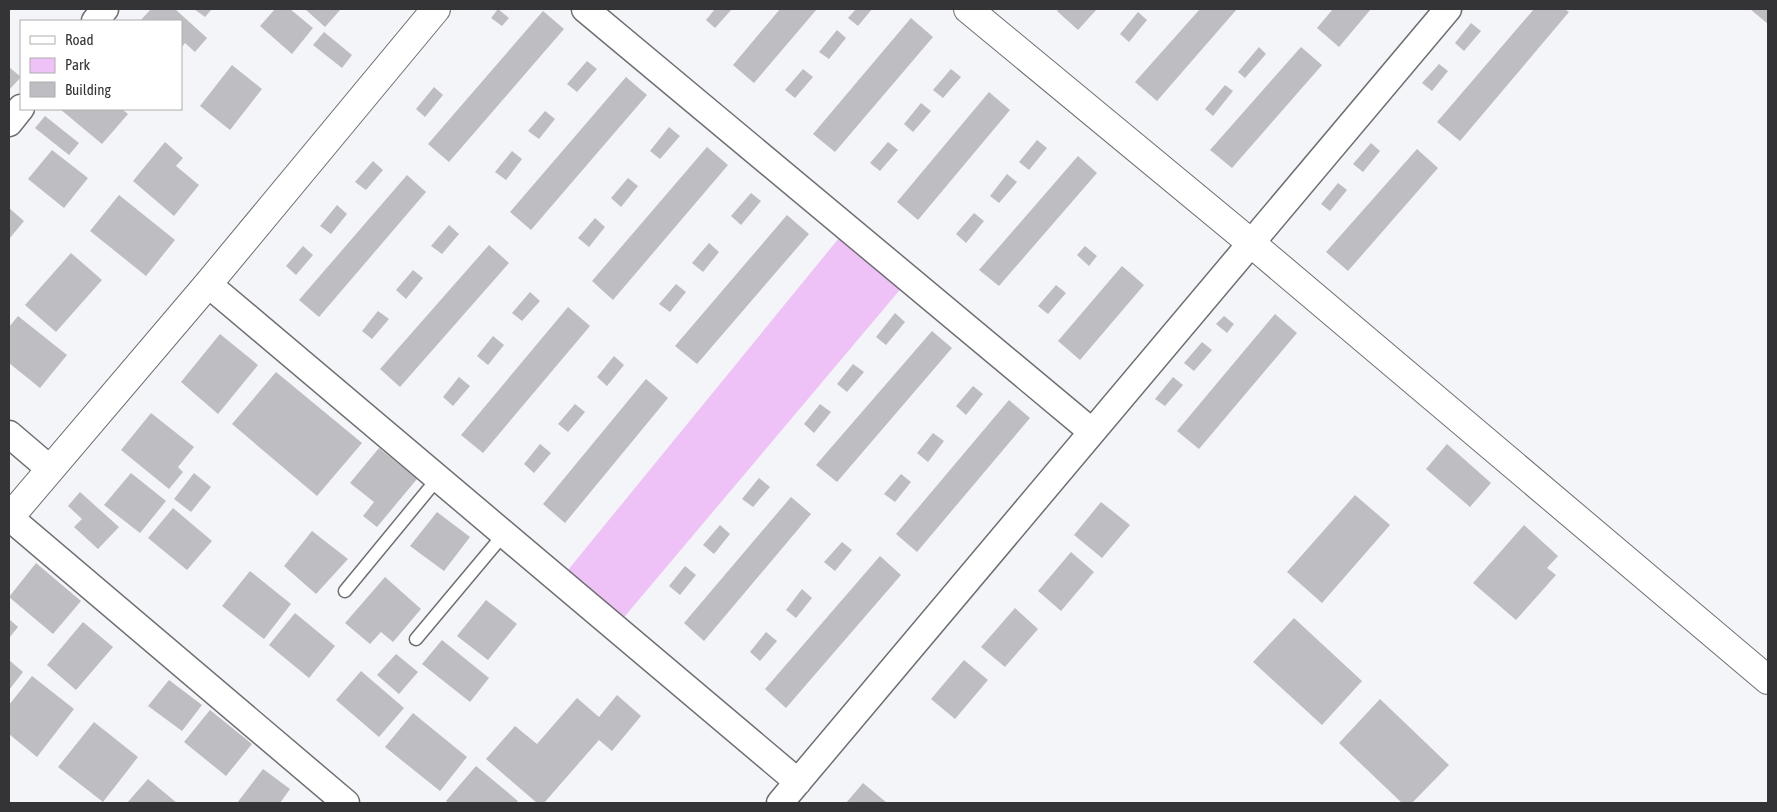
<svg xmlns="http://www.w3.org/2000/svg" width="1777" height="812" viewBox="0 0 1777 812" font-family="'Asap Condensed',sans-serif">
  <style>
    .green { fill: #efc2f7 }
    .building { fill: #bebdc1 }
    .lines { fill: none; stroke-linecap: round; stroke-linejoin: round }
    .lane-casing { stroke: #6e6f72; stroke-width: 15 }
    .street-casing { stroke: #6e6f72; stroke-width: 29 }
    .secondary-casing { stroke: #6e6f72; stroke-width: 30 }
    .lane { stroke: #fff; stroke-width: 12 }
    .street { stroke: #fff; stroke-width: 26 }
    .secondary { stroke: #fff; stroke-width: 28 }
  </style>
  <rect width="100%" height="100%" fill="#f4f5f9"/>
  <!-- green -->
  <path class="green" d="M848,227L909,279L615,628L559,581Z"/>
  <!-- building -->
  <path class="building" d="M151,9H175L207,38L195,52L185,43L181,48V21H140Z
    M194,9H212L205,17Z
    M275,9H290L313,28L292,54L260,26Z
    M305,9H341L325,27Z
    M498,9L509,18L502,26L491,18Z
    M715,9H732L715,28L706,20Z
    M780,9H817L754,83L733,65Z
    M856,9H872L858,26L848,18Z
    M1059,9H1097L1078,30L1057,11Z
    M1200,9H1237L1157,101L1135,82Z
    M1333,9H1371L1339,47L1317,28Z
    M1534,9H1564L1569,12L1460,141L1437,122Z
    M1750,9H1768V24Z
    M543,11L564,29L449,162L428,144Z
    M1138,12L1147,20L1129,42L1120,34Z
    M911,18L933,37L835,152L813,134Z
    M1471,23L1481,31L1464,51L1455,43Z
    M837,30L846,38L829,59L819,52Z
    M324,32L352,55L342,68L313,45Z
    M1259,47L1266,54L1245,78L1238,72Z
    M1301,47L1322,65L1232,168L1210,150Z
    M587,61L597,69L577,92L567,84Z
    M1439,64L1448,71L1432,91L1422,83Z
    M232,65L262,89L230,130L200,106Z
    M9,67L21,77L9,90Z
    M803,69L813,77L795,98L785,90Z
    M951,69L961,77L943,98L933,90Z
    M626,77L647,95L531,230L510,212Z
    M1225,85L1233,91L1213,116L1205,109Z
    M434,87L443,95L425,117L416,109Z
    M989,92L1010,110L918,220L897,202Z
    M921,103L931,111L913,132L904,124Z
    M60,109H122L128,114L102,144Z
    M545,111L555,119L539,139L528,131Z
    M45,116L79,143L69,155L35,128Z
    M669,127L680,136L660,159L650,151Z
    M1037,140L1047,148L1029,170L1019,162Z
    M165,142L183,158L176,166L199,185L174,216L133,181Z
    M888,142L898,150L880,171L870,163Z
    M1371,143L1380,151L1363,172L1353,164Z
    M707,147L728,165L613,300L592,281Z
    M1417,149L1438,168L1348,271L1326,252Z
    M52,150L88,178L64,208L28,179Z
    M512,151L522,159L506,180L495,172Z
    M1078,156L1097,173L999,286L979,270Z
    M373,161L383,170L366,190L355,182Z
    M1007,174L1017,182L999,203L990,196Z
    M407,175L426,192L319,317L299,300Z
    M628,178L638,186L621,207L611,198Z
    M1338,183L1347,190L1330,211L1321,204Z
    M751,193L761,201L741,225L731,216Z
    M119,195L175,240L146,276L90,231Z
    M337,205L347,214L331,234L320,226Z
    M9,208L24,221L9,239Z
    M974,213L984,221L966,243L956,234Z
    M787,215L809,234L697,364L675,346Z
    M595,218L605,227L589,247L578,238Z
    M449,225L459,234L442,254L431,246Z
    M709,243L719,252L703,272L692,263Z
    M489,245L509,263L400,387L380,369Z
    M303,246L313,255L296,275L286,266Z
    M1085,246L1097,256L1089,266L1077,255Z
    M71,253L102,280L56,332L25,305Z
    M1122,266L1144,285L1080,360L1058,341Z
    M413,270L423,278L406,299L396,290Z
    M676,284L686,292L670,312L659,304Z
    M1056,285L1066,293L1048,314L1038,306Z
    M530,292L540,301L522,321L512,313Z
    M568,307L590,326L483,453L461,435Z
    M378,311L389,319L372,339L362,331Z
    M895,313L905,322L886,345L876,337Z
    M1275,314L1297,333L1199,449L1177,431Z
    M18,316L67,355L40,388L9,363V327Z
    M1224,316L1234,324L1227,333L1216,324Z
    M932,331L952,348L837,482L816,465Z
    M220,334L258,365L218,414L181,382Z
    M493,336L504,345L488,365L477,356Z
    M1202,342L1212,350L1194,371L1184,363Z
    M614,356L624,365L607,386L597,377Z
    M853,364L864,372L847,392L837,384Z
    M276,372L362,443L317,496L232,424Z
    M459,377L470,386L453,406L443,397Z
    M1173,377L1183,385L1165,406L1155,399Z
    M646,379L668,398L565,523L543,504Z
    M973,386L983,394L966,415L956,406Z
    M1009,400L1030,418L917,552L896,534Z
    M575,404L585,412L568,432L558,424Z
    M820,404L831,412L814,433L804,424Z
    M151,413L194,447L178,467L183,472L169,489L121,450Z
    M933,433L944,441L928,462L917,453Z
    M540,444L551,453L534,473L524,464Z
    M1447,444L1491,483L1470,507L1426,469Z
    M379,448L417,479L377,527L363,516L374,502L350,483Z
    M131,473L166,501L140,533L104,505Z
    M194,473L211,487L191,512L174,499Z
    M901,474L911,482L895,502L884,494Z
    M759,478L770,487L753,507L742,499Z
    M80,492L119,527L98,549L74,527L82,519L68,506Z
    M1355,495L1390,525L1322,603L1287,572Z
    M791,497L811,514L704,641L684,623Z
    M1101,502L1130,525L1102,558L1074,535Z
    M173,508L212,541L187,570L148,538Z
    M437,512L470,537L444,571L410,546Z
    M720,525L730,534L714,554L703,545Z
    M1524,525L1558,556L1547,568L1556,575L1516,620L1473,583Z
    M312,531L348,559L316,594L284,566Z
    M842,542L852,550L835,571L824,562Z
    M1071,552L1094,572L1061,611L1038,591Z
    M880,556L901,575L786,708L765,689Z
    M36,563L81,601L53,634L9,597Z
    M685,566L696,575L680,595L669,586Z
    M250,571L291,604L264,639L222,606Z
    M385,577L421,609L393,642L381,632L370,644L345,623Z
    M802,589L812,598L796,618L786,610Z
    M486,600L517,624L488,660L457,636Z
    M1015,608L1038,629L1005,667L981,647Z
    M295,613L335,646L309,678L269,645Z
    M1294,618L1362,681L1322,725L1253,662Z
    M9,619L18,627L9,638Z
    M83,622L113,647L76,690L47,665Z
    M766,632L777,641L760,661L750,652Z
    M442,640L489,678L470,702L422,664Z
    M396,654L418,672L399,694L377,675Z
    M9,660L23,672L9,690Z
    M964,660L988,680L955,719L931,699Z
    M361,671L404,708L379,737L336,700Z
    M32,676L74,709L37,757L9,734V705Z
    M169,680L202,705L182,731L148,706Z
    M617,695L641,716L612,751L599,740L544,803H537L486,759L515,726L537,744L577,698L599,717Z
    M1380,699L1449,765L1412,803H1402L1339,743Z
    M210,710L252,744L226,776L184,742Z
    M413,713L467,757L440,791L385,747Z
    M94,722L138,757L103,802L58,767Z
    M476,766L518,801L516,803H448L446,801Z
    M263,769L290,789L280,803H237Z
    M148,779L177,803H127Z
    M863,783L887,803H846Z"/>
  <g class="lines">
    <defs>
      <path id="lane" d="M345,591L438,478
        M416,639L504,534"/>
      <path id="street" d="M585,9L1091,431
        M95,21L105,9
        M9,123L21,108
        M208,284L798,782
        M9,434L50,469
        M9,517L346,803
        M780,803L1448,9"/>
      <path id="secondary" d="M968,9L1251,243L1768,680
        M9,518L208,284L436,9"/>
    </defs>
    <!-- lane casing -->
    <use href="#lane" class="lane-casing"/>
    <!-- street casing -->
    <use href="#street" class="street-casing"/>
    <!-- secondary casing -->
    <use href="#secondary" class="secondary-casing"/>
    <!-- lane -->
    <use href="#lane" class="lane"/>
    <!-- street -->
    <use href="#street" class="street"/>
    <!-- secondary -->
    <use href="#secondary" class="secondary"/>
  </g>
  <!-- border -->
  <rect width="1777" height="812" fill="none" stroke="#343436" stroke-width="20"/>
  <!-- legend -->
  <rect x="20" y="20" width="162" height="90" fill="#ffffff" stroke="#aeaeaf"/>
  <rect x="30" y="36" width="25" height="8" fill="#ffffff" stroke="#aeaeaf"/>
  <text x="65" y="45" font-size="15" fill="#343436">Road</text>
  <rect x="30" y="58" width="25" height="15" fill="#efc2f7" stroke="#aeaeaf"/>
  <text x="65" y="70" font-size="15" fill="#343436">Park</text>
  <rect x="30" y="82" width="25" height="15" fill="#bebdc1" stroke="#aeaeaf"/>
  <text x="65" y="95" font-size="15" fill="#343436">Building</text>
</svg>
